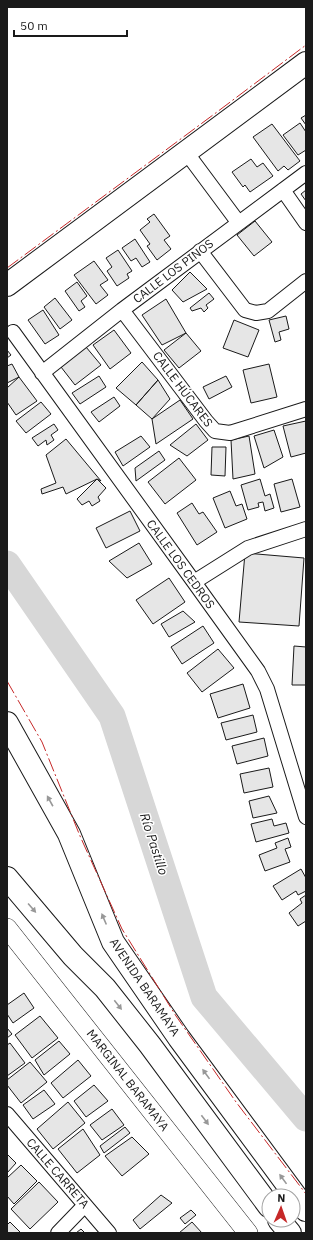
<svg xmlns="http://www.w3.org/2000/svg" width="313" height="1240" viewBox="0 0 313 1240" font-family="'IBM Plex Sans',sans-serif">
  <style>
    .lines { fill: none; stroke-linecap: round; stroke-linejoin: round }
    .river { stroke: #d7d7d7; stroke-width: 27 }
    .building { fill: #e6e6e6; stroke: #1a1a1a }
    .street-casing { stroke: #1a1a1a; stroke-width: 16 }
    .secondary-casing { stroke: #1a1a1a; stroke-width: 20 }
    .highway-casing { stroke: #1a1a1a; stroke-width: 24 }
    .street { stroke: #fff; stroke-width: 14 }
    .secondary { stroke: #fff; stroke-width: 19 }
    .highway { stroke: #fff; stroke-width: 22 }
    .power { stroke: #c62828; stroke-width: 1; stroke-dasharray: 14 3 2 3; stroke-linecap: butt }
    .oneway { fill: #989898 }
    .labels { text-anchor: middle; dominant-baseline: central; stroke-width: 3; stroke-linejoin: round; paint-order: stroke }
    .street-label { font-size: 12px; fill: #1a1a1a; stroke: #fff }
    .water-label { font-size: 13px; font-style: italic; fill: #1a1a1a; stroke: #fff }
  </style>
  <rect width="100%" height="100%" fill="#fff"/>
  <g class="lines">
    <!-- river -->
    <path class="river" d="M7,564L112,716L204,997L306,1118"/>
  </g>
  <!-- building -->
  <path class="building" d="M306,115V125L301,118Z
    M300,123L306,132V150L298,155L283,135Z
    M272,124L300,161L288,170L284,166L278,171L253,137Z
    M251,159L257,167L263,163L273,176L250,192L245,185L243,187L232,172Z
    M306,190V201L301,194Z
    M154,214L170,236L164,240L171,249L157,260L147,246L150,244L140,230L150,222L147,219Z
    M255,221L272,242L254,256L237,235Z
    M135,239L150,262L142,267L136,258L131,261L122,248Z
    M118,250L132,271L127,274L129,278L117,286L107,271L112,267L106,258Z
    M94,261L108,280L100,285L108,295L96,304L74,275Z
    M190,272L207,289L183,302L172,290Z
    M77,282L87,296L81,301L85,307L79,311L65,291Z
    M209,293L214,299L206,305L208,308L204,312L201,308L192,311L190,308Z
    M55,298L72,320L60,329L44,307Z
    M166,299L186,333L162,345L142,315Z
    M43,310L59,335L45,344L28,320Z
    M286,316L289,329L279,332L281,340L275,342L269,320Z
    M234,320L259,330L248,357L223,348Z
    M114,330L131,353L110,369L93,345Z
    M186,333L201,351L179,368L164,350Z
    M86,347L101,365L75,385L61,367Z
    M7,350L11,355L7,358Z
    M142,362L158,380L136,405L116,388Z
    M12,364L19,377L7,383V366Z
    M269,364L277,397L251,403L243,370Z
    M99,376L106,387L80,404L72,393Z
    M226,376L232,387L209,399L203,387Z
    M19,377L37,401L16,415L7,402V388Z
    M158,380L170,399L152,419L136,405Z
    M114,397L120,406L99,422L91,412Z
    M180,400L193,419L156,444L152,419Z
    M41,402L51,414L26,433L16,421Z
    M306,421V453L291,457L283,426Z
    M54,424L58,430L51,435L54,440L47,445L46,440L38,446L32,438Z
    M196,424L208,440L187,456L170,445Z
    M274,430L283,457L264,468L254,436Z
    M141,436L150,447L123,466L115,452Z
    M249,436L255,474L233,479L231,440Z
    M66,439L101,481L97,479L66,494L63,487L42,494L41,489L56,483L46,455Z
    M212,447H226L225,476L211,475Z
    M159,451L165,460L136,481L135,468Z
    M179,458L196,480L165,504L148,482Z
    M97,479L106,488L98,497L100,501L92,506L89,501L82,505L77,499Z
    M260,479L265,496L270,494L274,508L265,511L263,502L258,503L259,507L248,510L241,485Z
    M292,479L300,507L281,512L274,484Z
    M230,491L236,506L242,504L247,519L225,528L213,498Z
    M192,503L199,514L203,512L217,532L197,545L177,513Z
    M130,511L140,531L106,548L96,528Z
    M139,543L152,564L127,578L109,561Z
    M245,553L304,558L299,626L239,622Z
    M169,578L185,602L153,624L136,600Z
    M183,611L195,622L169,637L161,624Z
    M203,626L214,643L182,664L171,647Z
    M294,646L306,647V685H292Z
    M218,649L234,668L202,692L187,673Z
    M243,684L250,708L218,718L210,694Z
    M253,715L257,732L226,740L221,723Z
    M264,738L268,756L237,764L232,746Z
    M269,768L273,787L244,793L240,774Z
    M269,796L277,813L253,818L249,801Z
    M272,819L274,826L286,823L289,833L256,842L251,824Z
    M288,838L291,847L285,849L290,862L265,871L259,855L277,848L275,843Z
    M301,869L306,878V891L298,895L296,891L282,900L273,886Z
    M306,895V921L298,926L289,913L302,903L300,899Z
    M24,993L34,1008L13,1023L7,1014V1005Z
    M40,1016L58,1038L32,1058L15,1035Z
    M7,1028L12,1034L7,1038Z
    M59,1041L70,1054L44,1075L35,1060Z
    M10,1043L25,1063L7,1076V1045Z
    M78,1060L91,1076L63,1098L51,1083Z
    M30,1062L47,1082L21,1103L7,1085V1080Z
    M94,1085L108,1101L86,1117L74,1101Z
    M44,1090L55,1104L33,1119L23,1105Z
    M68,1102L85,1123L53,1149L37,1129Z
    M112,1109L124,1125L102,1140L90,1125Z
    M125,1127L130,1133L104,1153L100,1146Z
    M83,1129L100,1155L77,1173L58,1149Z
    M132,1137L149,1154L122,1176L105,1156Z
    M7,1154L16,1163L7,1173Z
    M21,1165L37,1181L14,1204L7,1196V1178Z
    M39,1182L58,1202L30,1229L11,1209Z
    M161,1195L172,1203L140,1229L133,1220Z
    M191,1210L196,1215L185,1224L180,1218Z
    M10,1222L21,1233H7V1225Z
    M192,1222L202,1233H179Z
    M81,1229L85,1233H76Z"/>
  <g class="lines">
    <defs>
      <path id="street" d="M186,152L238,222
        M283,190L306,223
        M200,251L245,310L256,313L268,311L306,281
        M122,310L206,421L215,431L230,433L306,409
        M13,332L194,582L258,671L267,689L306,817
        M42,373L122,310L306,173
        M194,582L248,548L306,529
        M7,1114L109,1233
        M58,1233L85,1205"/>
      <path id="secondary" d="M7,928L248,1233"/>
      <path id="highway" d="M7,285L306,63
        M7,723L69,834L113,942L179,1038L306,1210
        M7,878L73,956L105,988L150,1045L269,1206
        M279,1220L290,1233"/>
    </defs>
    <!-- street casing -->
    <use href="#street" class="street-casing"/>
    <!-- secondary casing -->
    <use href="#secondary" class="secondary-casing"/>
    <!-- highway casing -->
    <use href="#highway" class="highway-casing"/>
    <!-- street -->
    <use href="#street" class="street"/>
    <!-- secondary -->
    <use href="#secondary" class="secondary"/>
    <!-- highway -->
    <use href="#highway" class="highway"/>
    <!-- power -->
    <path class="power" d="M7,268L217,112L306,45
      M7,681L42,742L80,836L122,929L176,1016L236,1102L306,1194"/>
  </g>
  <!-- one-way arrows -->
  <defs><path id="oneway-solid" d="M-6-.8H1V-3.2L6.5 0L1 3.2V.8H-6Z"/></defs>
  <g class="oneway">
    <use href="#oneway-solid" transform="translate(50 801) rotate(-119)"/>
    <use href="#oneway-solid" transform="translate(32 908) rotate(49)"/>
    <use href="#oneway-solid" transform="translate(104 919) rotate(-113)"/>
    <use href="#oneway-solid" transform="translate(118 1005) rotate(52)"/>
    <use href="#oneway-solid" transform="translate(206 1074) rotate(-126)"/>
    <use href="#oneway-solid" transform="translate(205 1120) rotate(53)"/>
    <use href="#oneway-solid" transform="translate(283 1179) rotate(-126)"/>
  </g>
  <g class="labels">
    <!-- street labels -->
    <g class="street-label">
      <text transform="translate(173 271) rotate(-37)">CALLE LOS PINOS</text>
      <text transform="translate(183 389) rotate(53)">CALLE HÚCARES</text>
      <text transform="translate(181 564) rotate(54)">CALLE LOS CEDROS</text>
      <text transform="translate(145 987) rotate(56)">AVENIDA BARAMAYA</text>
      <text transform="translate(128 1080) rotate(52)">MARGINAL BARAMAYA</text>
      <text transform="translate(58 1173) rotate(49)">CALLE CARRETA</text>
    </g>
    <!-- water labels -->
    <g class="water-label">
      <text transform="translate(154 844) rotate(72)">Río Pastillo</text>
    </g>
  </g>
  <!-- border -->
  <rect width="313" height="1240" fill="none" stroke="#1a1a1a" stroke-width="16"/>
  <!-- north arrow -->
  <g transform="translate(281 1208) rotate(2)"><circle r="19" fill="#ffffff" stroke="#a3a3a3"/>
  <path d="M0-3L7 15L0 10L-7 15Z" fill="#c62828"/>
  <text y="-6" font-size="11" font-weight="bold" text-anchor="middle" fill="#1a1a1a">N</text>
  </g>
  <!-- scale -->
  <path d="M14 30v6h113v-6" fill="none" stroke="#1a1a1a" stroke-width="2"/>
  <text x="20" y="30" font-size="12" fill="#1a1a1a" stroke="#ffffff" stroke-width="3" paint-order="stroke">50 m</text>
</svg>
